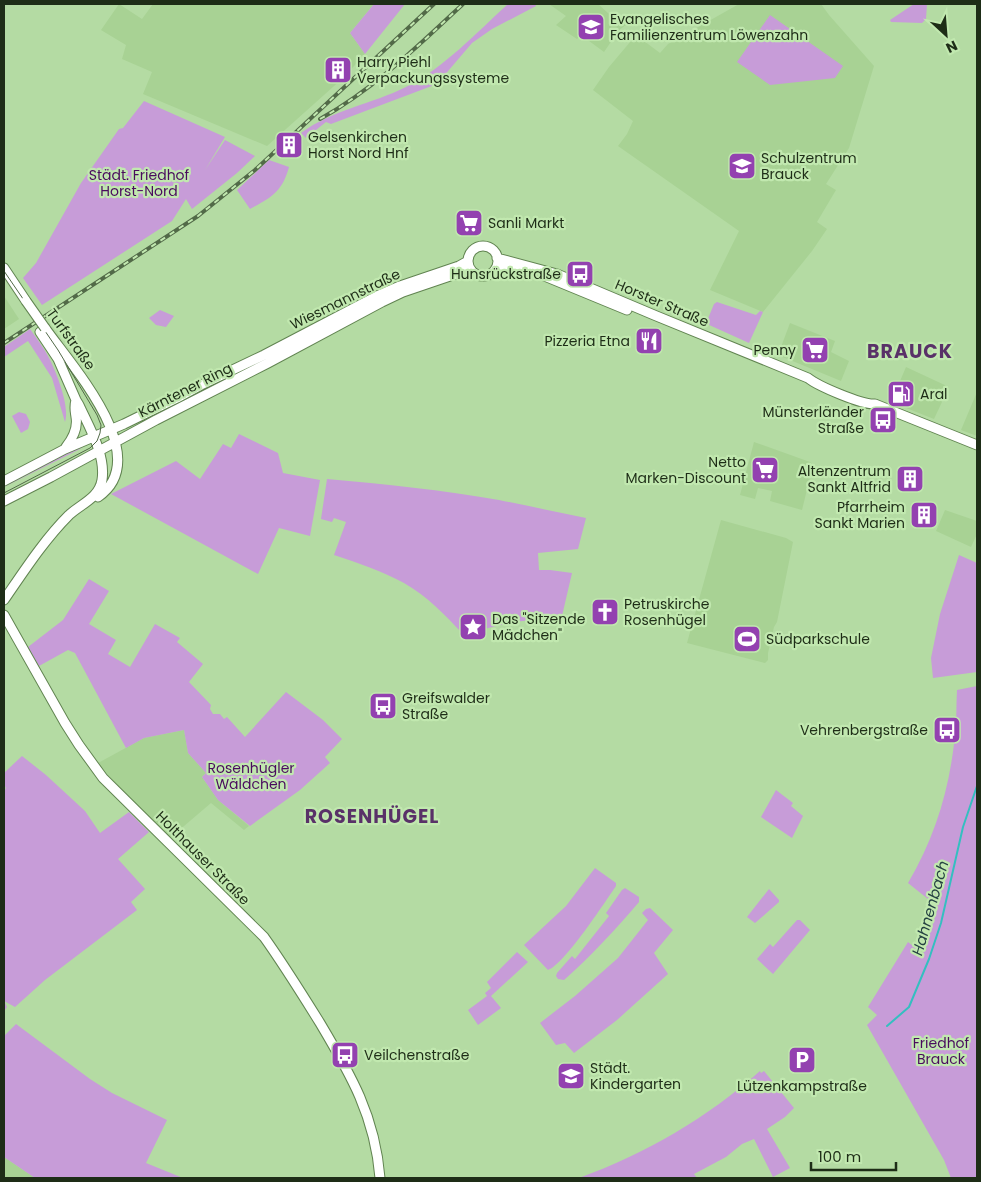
<svg xmlns="http://www.w3.org/2000/svg" width="981" height="1182" viewBox="0 0 981 1182" font-family="Poppins,sans-serif">
  <style>
    .built { fill: #a8d294 }
    .green { fill: #c79cd8 }
    .lines { fill: none; stroke-linecap: round; stroke-linejoin: round }
    .stream { stroke: #34bfc0; stroke-width: 2 }
    .secondary-casing { stroke: #618451; stroke-width: 11 }
    .secondary { stroke: #fff; stroke-width: 9 }
    .tram { stroke: #526a48; stroke-width: 1 }
    .rail-casing { stroke: #526a48; stroke-width: 4 }
    .rail { stroke: #c1e8af; stroke-width: 2; stroke-dasharray: 5.5; stroke-linecap: butt }
    .secondary-bridge-casing { stroke: #618451; stroke-width: 11; stroke-linecap: butt }
    .secondary-bridge { stroke: #fff; stroke-width: 9 }
    .labels { text-anchor: middle; dominant-baseline: central; stroke-width: 4.5; stroke-linejoin: round; paint-order: stroke }
    .poi-label { font-size: 14px; fill: #1e2d17; stroke: #c1e8af; text-anchor: start }
    .park-label { font-size: 14px; fill: #4a0b5e; stroke: #c1e8af }
    .street-label { font-size: 14px; fill: #1e2d17; stroke: #c1e8af }
    .water-label { font-size: 15px; font-style: italic; fill: #254242; stroke: #c1e8af }
    .district-label { font-size: 19px; font-weight: bold; letter-spacing: 1px; fill: #593168; stroke: #c1e8af }
  </style>
  <rect width="100%" height="100%" fill="#b4dba3"/>
  <!-- built -->
  <path class="built" d="M119,4L142,19L153,4L373,5L350,33L365,54L343,78L267,146L143,94L152,72L122,59L126,45L101,30Z
    M549,4H598L619,23L623,19L626,25L619,30L604,52L581,35L577,39L556,25L566,16Z
    M739,4H821L829,15L874,66L849,148L826,184L836,190L817,222L827,229L812,251L763,312L710,290L739,231L618,146L627,134L633,121L593,90L609,67L636,35L660,53L668,44Z
    M4,296L19,319L4,329Z
    M790,323L835,341L831,352L849,361L841,381L778,355Z
    M906,367L949,387L934,419L891,402Z
    M977,392V436L961,430Z
    M754,442L810,462L813,465L802,510L770,501L772,491L758,488L755,499L740,495Z
    M945,510L977,521V534L971,547L936,531Z
    M721,520L786,538L793,542L777,622L774,627L768,653V660L765,663L687,643Z
    M184,730L188,753L206,773L202,777L218,800L249,826L244,830L211,803L170,838L115,783L98,763L144,738Z
    M4,1157L35,1178H4Z"/>
  <!-- green -->
  <path class="green" d="M374,4H405L365,54L350,33Z
    M508,4H535L536,6L492,29L472,43L437,84L331,124L326,122L306,138L301,133C332,110 372,104 406,87C445,67 476,33 508,4Z
    M914,4H927L926,19L922,23L891,22L890,20Z
    M770,15L843,66L835,78L770,85L737,62Z
    M144,101L225,137L205,170L225,140L255,156L237,173L192,209L186,199L172,221L42,305L23,278L36,263L81,183L119,129L123,128Z
    M269,160L289,167C282,192 272,197 250,209L237,190Z
    M717,302L756,315L760,311L763,312L749,343L707,324V321L714,304Z
    M160,310L174,316L166,327L156,325L149,318Z
    M30,329C37,339 45,349 50,360C57,374 70,407 65,422L52,378L28,341L4,357V347Z
    M19,412L26,414L30,422L28,429L21,433L12,416Z
    M239,434L278,453L283,473L320,480L310,536L279,528L258,574L111,494L176,461L200,479L223,444L231,448Z
    M82,445L83,447L78,450L4,487V484Z
    M327,479C385,484 442,490 499,500C528,506 557,512 586,518L578,549L538,553L539,570H550L572,573L562,616L558,619C526,619 498,623 468,635L463,634C445,615 427,596 404,583C382,571 358,563 334,555L346,522L334,518L332,522L321,519Z
    M959,555L977,563V672L933,678L931,658L940,614Z
    M89,579L109,591L89,624L116,640L108,654L130,667L155,624L180,638L177,642L203,664L189,682L211,705L210,709L213,714H220L224,719L227,717L245,737L286,692L323,720L342,739L325,757L330,763L300,790L250,826L218,800L202,777L206,773L188,753L184,730L144,738L126,748L75,653L68,650L39,666L28,647L63,620Z
    M977,686V1178H951L944,1160L867,1025L877,1015L868,1007L908,942L923,954L938,907L908,883C934,839 948,794 954,744C957,726 956,708 957,690Z
    M22,756L46,775L85,811L100,833L129,812L149,832L118,859L145,889L131,902L137,910L45,980L15,1007L4,1001L7,1007L5,1010L4,1008V791L6,788L4,785V773Z
    M776,790L793,803L791,806L803,816L792,838L761,817Z
    M595,868L616,883V886C605,902 564,965 548,970L524,945L566,906Z
    M625,888L639,897V902C615,930 591,956 564,980L558,979L556,976L557,973L572,956L575,959L609,916L606,913L622,890Z
    M769,889L779,900V902L755,923L747,917Z
    M650,908L673,930L654,953L668,974L617,1020L574,1053L565,1043L556,1045L540,1023L575,996L618,958L648,920L642,913L646,909Z
    M797,920H800L810,930L773,974L757,959L770,944L773,947Z
    M517,952L528,962L491,996L501,1008L478,1025L468,1010L487,996L485,993L491,988L487,982Z
    M16,1024L90,1079L112,1093L167,1120L146,1163L183,1178H35L4,1157V1036Z
    M760,1071L761,1073L764,1071L794,1108L785,1117L767,1129L790,1168L773,1177L754,1139L742,1144L726,1157L694,1174L697,1178H579C645,1154 707,1118 760,1071Z"/>
  <g class="lines">
    <!-- stream -->
    <path class="stream" d="M887,1026L909,1007L929,959L941,923L963,827L977,786"/>
    <defs>
      <path id="secondary" d="M468 261a15 15 0 1 1 30 0a15 15 0 1 1-30 0Z
        M497,258L557,274L654,315L808,378C818,386 862,405 875,404L977,445
        M4,268L26,301
        M496,268L505,267L529,272
        M542,275L627,310
        M45,328C70,364 156,457 98,497
        M66,447C73,438 78,428 76,417C75,410 74,407 76,400
        M4,481L65,449L124,424L177,398L201,385L264,355L377,296L400,286L459,266L468,261
        M4,501L51,477L156,420L268,363L382,302L403,292L453,275L471,271
        M4,600C24,571 44,540 69,515C81,504 99,498 102,480C106,455 89,427 79,405L76,400L58,359L40,332
        M4,615L65,723L79,745L103,778L264,937C284,965 302,994 320,1023C351,1075 375,1116 380,1178"/>
    </defs>
    <!-- secondary casing -->
    <use href="#secondary" class="secondary-casing"/>
    <!-- secondary -->
    <use href="#secondary" class="secondary"/>
    <!-- tram -->
    <path class="tram" d="M4,271L58,350L97,415L101,425L100,433L97,441L90,448L4,493"/>
    <defs>
      <path id="rail" d="M320,119C374,89 418,46 463,4
        M4,343L198,216L255,170L434,4"/>
    </defs>
    <!-- rail casing -->
    <use href="#rail" class="rail-casing"/>
    <!-- rail -->
    <use href="#rail" class="rail"/>
    <defs>
      <path id="secondary-bridge" d="M26,301L45,328"/>
    </defs>
    <!-- secondary-bridge casing -->
    <use href="#secondary-bridge" class="secondary-bridge-casing"/>
    <!-- secondary-bridge -->
    <use href="#secondary-bridge" class="secondary-bridge"/>
  </g>
  <!-- icons -->
  <defs>
    <symbol id="school-square" viewBox="-11 -11 22 22"><rect x="-9" y="-9" width="18" height="18" rx="4" fill="#9341b0" stroke="#c1e8af"/><path d="M0-5L7-2L0 1L-7-2ZM-4 1L0 2.5L4 1V4Q0 6-4 4Z" fill="#fff"/></symbol>
    <symbol id="building-square" viewBox="-11 -11 22 22"><rect x="-9" y="-9" width="18" height="18" rx="4" fill="#9341b0" stroke="#c1e8af"/><path d="M-4-6H4V6H1V3H-1V6H-4ZM-2.5-4.3h1.7v1.8h-1.7ZM.8-4.3h1.7v1.8H.8ZM-2.5-1h1.7V.8h-1.7ZM.8-1h1.7V.8H.8Z" fill="#fff"/></symbol>
    <symbol id="supermarket-square" viewBox="-11 -11 22 22"><rect x="-9" y="-9" width="18" height="18" rx="4" fill="#9341b0" stroke="#c1e8af"/><path d="M-6-5.5h2.5l.6 2H6L4.5 2H-2.5L-4.4-4H-6ZM-1.5 3.2a1.3 1.3 0 1 0 .1 0ZM3 3.2a1.3 1.3 0 1 0 .1 0Z" fill="#fff"/></symbol>
    <symbol id="bus-square" viewBox="-11 -11 22 22"><rect x="-9" y="-9" width="18" height="18" rx="4" fill="#9341b0" stroke="#c1e8af"/><path d="M-5-6H5V4H4V6H2V4H-2V6H-4V4H-5ZM-3.5-4V0h7V-4ZM-3.5 1.2v1.5H-2V1.2ZM2 1.2v1.5H3.5V1.2Z" fill="#fff"/></symbol>
    <symbol id="restaurant-square" viewBox="-11 -11 22 22"><rect x="-9" y="-9" width="18" height="18" rx="4" fill="#9341b0" stroke="#c1e8af"/><path d="M-5-6h1v4h1v-4h1v4h1v-4h1v5L-1.5 .5V6h-2V.5L-5-1ZM5-6V6H3V1.5H1.5Q1.5-4 5-6Z" fill="#fff"/></symbol>
    <symbol id="fuel-square" viewBox="-11 -11 22 22"><rect x="-9" y="-9" width="18" height="18" rx="4" fill="#9341b0" stroke="#c1e8af"/><path d="M-5.5-6h7V0h2V4h1.3V-2.5L3-4.5l.8-.8L6-3V5H2.5V1h-1V6h-7ZM-4.2-4.7v3.2H.2V-4.7Z" fill="#fff"/></symbol>
    <symbol id="church-square" viewBox="-11 -11 22 22"><rect x="-9" y="-9" width="18" height="18" rx="4" fill="#9341b0" stroke="#c1e8af"/><path d="M-1.2-6h2.4v3.5h3.3v2.4h-3.3V6h-2.4V-.1h-3.3v-2.4h3.3Z" fill="#fff"/></symbol>
    <symbol id="sight-square" viewBox="-11 -11 22 22"><rect x="-9" y="-9" width="18" height="18" rx="4" fill="#9341b0" stroke="#c1e8af"/><path d="M0-6L1.8-2.2L6-1.7L2.9 1.2L3.7 5.4L0 3.3L-3.7 5.4L-2.9 1.2L-6-1.7L-1.8-2.2Z" fill="#fff"/></symbol>
    <symbol id="stadium-square" viewBox="-11 -11 22 22"><rect x="-9" y="-9" width="18" height="18" rx="4" fill="#9341b0" stroke="#c1e8af"/><path d="M0-5a6.5 5 0 1 0 0 10a6.5 5 0 1 0 0-10ZM-3.5-1.8h7v3.6h-7Z" fill="#fff"/></symbol>
    <symbol id="parking-square" viewBox="-11 -11 22 22"><rect x="-9" y="-9" width="18" height="18" rx="4" fill="#9341b0" stroke="#c1e8af"/><path d="M-3.5-5.5H1a3.5 3.5 0 0 1 0 7H-1V5.5H-3.5ZM-1-3.4V-.6H.8a1.4 1.4 0 0 0 0-2.8Z" fill="#fff"/></symbol>
  </defs>
  <g fill-rule="evenodd">
    <use href="#school-square" x="575" y="11" width="32" height="32"/>
    <use href="#building-square" x="322" y="54" width="32" height="32"/>
    <use href="#building-square" x="273" y="129" width="32" height="32"/>
    <use href="#school-square" x="726" y="150" width="32" height="32"/>
    <use href="#supermarket-square" x="453" y="207" width="32" height="32"/>
    <use href="#bus-square" x="564" y="258" width="32" height="32"/>
    <use href="#restaurant-square" x="633" y="325" width="32" height="32"/>
    <use href="#supermarket-square" x="799" y="334" width="32" height="32"/>
    <use href="#fuel-square" x="885" y="378" width="32" height="32"/>
    <use href="#bus-square" x="867" y="404" width="32" height="32"/>
    <use href="#supermarket-square" x="749" y="454" width="32" height="32"/>
    <use href="#building-square" x="894" y="463" width="32" height="32"/>
    <use href="#building-square" x="908" y="499" width="32" height="32"/>
    <use href="#church-square" x="589" y="596" width="32" height="32"/>
    <use href="#sight-square" x="457" y="611" width="32" height="32"/>
    <use href="#stadium-square" x="731" y="623" width="32" height="32"/>
    <use href="#bus-square" x="367" y="690" width="32" height="32"/>
    <use href="#bus-square" x="931" y="714" width="32" height="32"/>
    <use href="#bus-square" x="329" y="1039" width="32" height="32"/>
    <use href="#parking-square" x="786" y="1044" width="32" height="32"/>
    <use href="#school-square" x="555" y="1060" width="32" height="32"/>
  </g>
  <g class="labels">
    <!-- poi labels -->
    <g class="poi-label">
      <text x="610" y="19">Evangelisches<tspan x="610" dy="16">Familienzentrum Löwenzahn</tspan></text>
      <text x="357" y="62">Harry Piehl<tspan x="357" dy="16">Verpackungssysteme</tspan></text>
      <text x="308" y="137">Gelsenkirchen<tspan x="308" dy="16">Horst Nord Hnf</tspan></text>
      <text x="761" y="158">Schulzentrum<tspan x="761" dy="16">Brauck</tspan></text>
      <text x="488" y="223">Sanli Markt</text>
      <text x="561" y="274" text-anchor="end">Hunsrückstraße</text>
      <text x="630" y="341" text-anchor="end">Pizzeria Etna</text>
      <text x="796" y="350" text-anchor="end">Penny</text>
      <text x="920" y="394">Aral</text>
      <text x="864" y="412" text-anchor="end">Münsterländer<tspan x="864" dy="16">Straße</tspan></text>
      <text x="746" y="462" text-anchor="end">Netto<tspan x="746" dy="16">Marken-Discount</tspan></text>
      <text x="891" y="471" text-anchor="end">Altenzentrum<tspan x="891" dy="16">Sankt Altfrid</tspan></text>
      <text x="905" y="507" text-anchor="end">Pfarrheim<tspan x="905" dy="16">Sankt Marien</tspan></text>
      <text x="624" y="604">Petruskirche<tspan x="624" dy="16">Rosenhügel</tspan></text>
      <text x="492" y="619">Das "Sitzende<tspan x="492" dy="16">Mädchen"</tspan></text>
      <text x="766" y="639">Südparkschule</text>
      <text x="402" y="698">Greifswalder<tspan x="402" dy="16">Straße</tspan></text>
      <text x="928" y="730" text-anchor="end">Vehrenbergstraße</text>
      <text x="364" y="1055">Veilchenstraße</text>
      <text x="590" y="1068">Städt.<tspan x="590" dy="16">Kindergarten</tspan></text>
      <text x="802" y="1086" text-anchor="middle">Lützenkampstraße</text>
    </g>
    <!-- park labels -->
    <g class="park-label">
      <text x="139" y="175">Städt. Friedhof<tspan x="139" dy="16">Horst-Nord</tspan></text>
      <text x="251" y="768">Rosenhügler<tspan x="251" dy="16">Wäldchen</tspan></text>
      <text x="941" y="1043">Friedhof<tspan x="941" dy="16">Brauck</tspan></text>
    </g>
    <!-- street labels -->
    <g class="street-label">
      <text transform="translate(345 299) rotate(-26)">Wiesmannstraße</text>
      <text transform="translate(662 303) rotate(23)">Horster Straße</text>
      <text transform="translate(71 339) rotate(54)">Turfstraße</text>
      <text transform="translate(185 390) rotate(-27)">Kärntener Ring</text>
      <text transform="translate(203 858) rotate(45)">Holthauser Straße</text>
    </g>
    <!-- water labels -->
    <g class="water-label">
      <text transform="translate(930 908) rotate(-74)">Hahnenbach</text>
    </g>
    <!-- district labels -->
    <g class="district-label">
      <text x="910" y="351">BRAUCK</text>
      <text x="372" y="816">ROSENHÜGEL</text>
    </g>
  </g>
  <!-- border -->
  <rect width="981" height="1182" fill="none" stroke="#1e2d17" stroke-width="10"/>
  <!-- north arrow -->
  <g transform="translate(946 35) rotate(154)" stroke="#c1e8af" stroke-width="4" paint-order="stroke">
  <path d="M0-4L9 19L0 12L-9 19Z" fill="#1e2d17"/>
  <text y="-8" font-size="14" font-weight="bold" text-anchor="middle" fill="#1e2d17">N</text>
  </g>
  <!-- scale -->
  <path d="M811 1162v8h85v-8" fill="none" stroke="#1e2d17" stroke-width="2.5"/>
  <text x="818" y="1162" font-size="15" fill="#1e2d17" stroke="#c1e8af" stroke-width="4" paint-order="stroke">100 m</text>
</svg>
